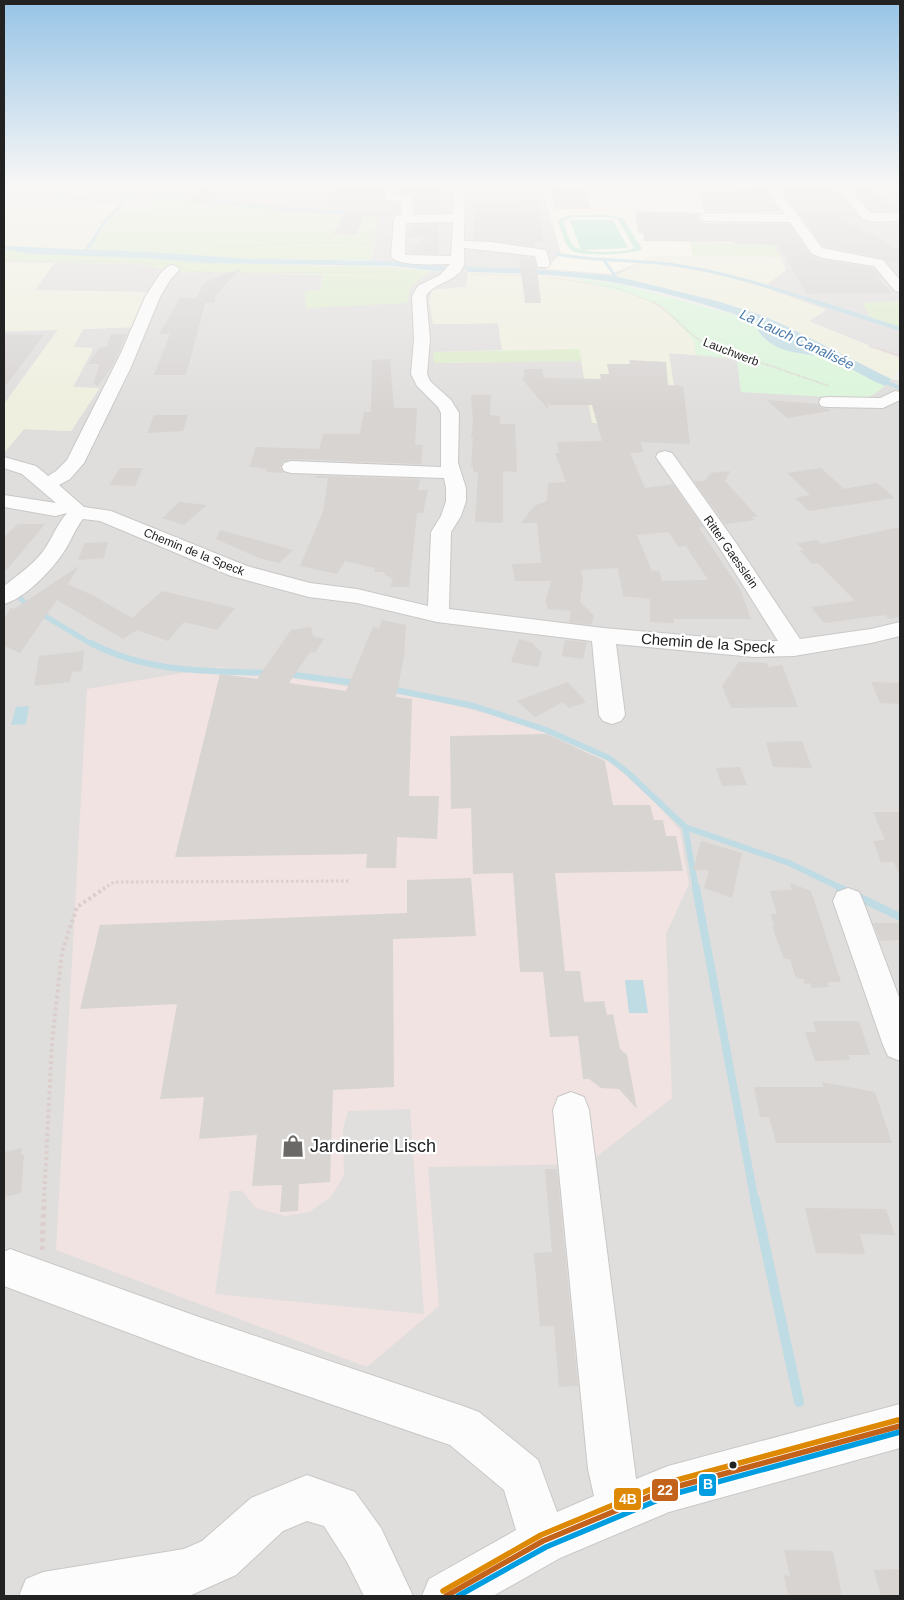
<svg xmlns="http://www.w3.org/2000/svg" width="904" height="1600" viewBox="0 0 904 1600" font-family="Arial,sans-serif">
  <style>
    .residential { fill: #dfdedc }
    .commercial { fill: #f1e3e1 }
    .education { fill: #f8f7e8 }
    .farmland { fill: #efefdf }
    .grass { fill: #ddeccb }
    .park { fill: #daf5da }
    .pitch { fill: #b7e6d2; fill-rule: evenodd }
    .parking { fill: #e0dfde }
    .water { fill: #bfdbe3 }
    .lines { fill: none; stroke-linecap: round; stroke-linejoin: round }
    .stream-far5 { stroke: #bfdbe3; stroke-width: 3 }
    .stream-far4 { stroke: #bfdbe3; stroke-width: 4 }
    .stream-far3 { stroke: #bfdbe3; stroke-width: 5 }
    .stream-far2 { stroke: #bfdbe3; stroke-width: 6 }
    .stream-far1 { stroke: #bfdbe3; stroke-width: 8 }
    .stream { stroke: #bfdbe3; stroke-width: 10 }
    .building { fill: #d7d4d2; fill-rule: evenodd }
    .minor-casing { stroke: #c9c8c7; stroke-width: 2 }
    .path-far4 { stroke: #dccecd; stroke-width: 1; stroke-dasharray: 1 1; stroke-linecap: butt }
    .path-far3 { stroke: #dccecd; stroke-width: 2; stroke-dasharray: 1 1; stroke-linecap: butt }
    .path-far2 { stroke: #dccecd; stroke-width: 3; stroke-dasharray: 2.5 2.5; stroke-linecap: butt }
    .path-far1 { stroke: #dccecd; stroke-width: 4; stroke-dasharray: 3 3; stroke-linecap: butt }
    .path { stroke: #dccecd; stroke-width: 5; stroke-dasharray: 4 4; stroke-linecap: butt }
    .minor { fill: #fdfcfc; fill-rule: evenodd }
    .bus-1-casing { stroke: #fff; stroke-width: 9 }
    .bus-2-casing { stroke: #fff; stroke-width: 9 }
    .bus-3-casing { stroke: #fff; stroke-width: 9 }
    .bus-1 { stroke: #c3621a; stroke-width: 5.5 }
    .bus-2 { stroke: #009ee0; stroke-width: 5.5 }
    .bus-3 { stroke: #dd8903; stroke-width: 5.5 }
    .bus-dot { fill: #222; stroke: #fff; stroke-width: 2 }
    .labels { text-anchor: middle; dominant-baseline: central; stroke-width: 4.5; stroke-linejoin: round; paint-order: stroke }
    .far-street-label { font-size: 12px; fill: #222; stroke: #fff }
    .far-water-label { font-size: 14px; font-style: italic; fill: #4a7aab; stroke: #fff }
    .street-label { font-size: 15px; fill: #222; stroke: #fff }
    .near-poi-label { font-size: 18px; fill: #222; stroke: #fff; text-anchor: start }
    .line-badge { stroke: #fff; stroke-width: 2 }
    .badge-label { font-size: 14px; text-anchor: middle; font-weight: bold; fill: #fff }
  </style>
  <rect width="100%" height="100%" fill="#f0eeeb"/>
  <!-- residential -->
  <path class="residential" d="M4,186H900V301L864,303L870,317L900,327V358L808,321L826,310L763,287L781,257L773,245L690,242L693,257L647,256L644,261L615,276L521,268L466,267L468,272L466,287L432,290L433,324L498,323L502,350L434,352V363L582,361L586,394L669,353L737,358L741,392L873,395L891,379L900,381V1596H4V452L24,429L71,431L99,389L73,387L93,349L73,347L83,329L135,327L150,292L35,290L54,263L140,264L178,272L323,275L320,290L407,303L410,288L430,271L443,272L448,267L371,261L379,217L283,213L285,210L132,193L118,203L64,202L70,196L4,192Z
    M58,330L4,404V331Z"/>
  <!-- commercial -->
  <path class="commercial" d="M219,667L429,699L553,730L612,756L680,830L689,884L666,934L672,1098L587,1164L428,1167L439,1306L367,1367L56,1250L87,689Z"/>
  <!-- education -->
  <path class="education" d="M541,186H763L788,221H723L734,244L690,242L693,257L647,256L644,261L611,274L546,269L561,253Z"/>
  <!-- farmland -->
  <path class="farmland" d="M4,192L71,196L65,202L118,203L132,193L159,195L148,210H114L83,251L6,246L4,248Z
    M693,255L781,257L786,270L764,287L826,310L809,321L900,358V368L891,379L761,315L717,301L615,276L644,261L646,256L693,257Z
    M4,262L54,263L35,290L151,293L135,327L83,329L73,347L93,348L73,387L99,388L71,431L24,429L5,452L4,404L58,330L4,331Z
    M468,272L567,277L637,296L664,307L694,341L696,355L669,353L680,427L592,423L579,350H502L498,323L433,324L429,300L432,290L466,287Z"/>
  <!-- grass -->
  <path class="grass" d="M159,195L286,210L284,213L379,217L372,260L249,259L167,253L83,251L114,210H147Z
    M690,242L773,245L781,257L693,255Z
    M4,249L30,254L146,258L208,263L387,267L430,271L410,288L407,303L306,308L305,291L320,290L323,275L178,272L140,264L4,262Z
    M900,301V327L870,317L863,303Z
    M579,349L582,361L434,363L433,352Z"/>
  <!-- park -->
  <path class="park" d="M567,277L623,285L747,318L760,323L758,331C778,358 804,350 832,360C850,366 866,379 885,386L873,395L863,399L741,392L737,359L696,355L694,341L664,307L637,296Z"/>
  <!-- pitch -->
  <path class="pitch" d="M573,215H608L623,218L642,249C632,255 580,257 571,250C564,244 561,229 558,221L563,217ZM574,217H607L618,219L634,248C626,253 582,254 575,247C569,242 566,230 563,222L565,220Z
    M570,220H613L628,248L581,250Z"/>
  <!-- parking -->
  <path class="parking" d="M410,1109L424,1314L215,1294L230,1191H242L256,1208L285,1216L309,1212L331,1197L344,1175L343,1129L348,1111Z"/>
  <!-- water -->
  <path class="water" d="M4,246L167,253L249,259L389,261L449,267L444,272L393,266L208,263L146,258L30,254L4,249Z
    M465,267L521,268L615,276L717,301L761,315L784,325L891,379L885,386C866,379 850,366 832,360C804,350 778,358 758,331L760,323C708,304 652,288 598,280C555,274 511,273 468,272Z
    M29,706L26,724L11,725L16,707Z
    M625,980H643L648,1013H629Z"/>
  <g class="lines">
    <!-- stream-far5 -->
    <path class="stream-far5" d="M4,194L52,197L158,194L258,207L353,213
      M85,253L103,224L129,196
      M556,254C595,262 635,259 675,265C724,272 773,288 820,303
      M604,260L615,276L614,279"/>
    <!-- stream-far4 -->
    <path class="stream-far4" d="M816,302L900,329
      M881,380L900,388"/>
    <!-- stream-far3 -->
    <path class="stream-far3" d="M16,594L29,607
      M40,613L93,645"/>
    <!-- stream-far2 -->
    <path class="stream-far2" d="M91,643C147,673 207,671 269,673
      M287,674L356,683
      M391,689L474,706L546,730L609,758L627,772L685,827L789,863L843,889
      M685,827L696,889"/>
    <!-- stream-far1 -->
    <path class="stream-far1" d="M696,888L755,1202
      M840,888L900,917"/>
    <!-- stream -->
    <path class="stream" d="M755,1200L799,1402"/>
  </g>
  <!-- building -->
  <path class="building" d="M335,186H381L385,201L399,203L400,213L393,217H363L357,235L333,234L347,208H333V206H329Z
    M395,186L443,189L442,212L416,213L412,195L397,193Z
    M550,186L585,188L590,209H555Z
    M757,186H763L781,212L704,211L699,191L735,190Z
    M816,186H833L859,217L842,219L900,250V262L888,263L883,258L823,246L780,188L818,189Z
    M849,186H871L897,211H872Z
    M201,189L227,190L209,205L185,203Z
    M518,199H537L544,242L534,243V246L473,239L474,203L519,204Z
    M635,211L702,213L697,218L705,223L789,224L811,256L823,260L872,268L881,277H876L892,293L807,294L778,245L736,244L735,242L644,241L643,233H638Z
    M439,224L438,254L408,253L426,237H408L412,225Z
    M519,256L534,258L537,269L541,303H525Z
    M242,268L216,295L214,303H205L186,375H154L170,334H159L180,298H196L205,282Z
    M4,334L44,335L4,388Z
    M111,334H127L113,365L98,386L93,383L100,364H88L100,347H107Z
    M390,359L394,408H417L415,445H423L421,464L291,459L282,462L280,468L284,473L266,472L267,469L249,467L256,447L319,449L323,434H360L364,412H371L372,360Z
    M629,360L666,362L668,385L683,386L690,444L640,442L644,452L630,453L645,488L673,484L703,527L699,528L740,589L751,619H674V623L650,622V599L623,596L618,568L581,570L583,581L580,602L594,616L591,625L569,622L571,611L547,609V604H545L551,581H515L512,564L541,563L537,523H521L534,506L547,501L548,483L566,482L555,453H559L557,442L602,441L592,405H550L547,402L548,409L521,378H524V369H542L544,378L601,379L600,374H609L607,364H630ZM669,532L678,547L686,546L708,580L662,581L659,571H652L637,535Z
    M471,395H491L490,415L500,416V424H515L517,472L503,471V523L475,522L478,472H473V466L471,467L473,438H471L473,422Z
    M767,400L818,404L821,408L829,409L830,411L787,418Z
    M154,415H188L183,431L147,433Z
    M120,468H143L135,486L109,485Z
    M821,468L844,489L877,483L895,498L809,511L795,498L810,495L787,473Z
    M730,471L725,481L758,517H752L755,520L725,524L694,481H705L710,473Z
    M316,476L420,479L418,490H428L423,513H417L409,587H390L393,579L384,574L385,572H374L375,568L345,561L337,574L300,566L323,512L328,478H315Z
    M179,502L207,505L184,525L162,518Z
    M18,524H45L4,573V537Z
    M900,527V617L889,619L885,615L824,623L811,607L855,601L818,563L812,564L799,550H803L797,543L817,540L821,544Z
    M220,530L293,550L279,563L259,558L216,539Z
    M108,542L104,558L78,560L85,543Z
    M79,566L68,584L94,596L132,618L162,591L235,608L217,630L184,622L168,641L137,630L123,639L57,600L20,653L4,646V619L11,608L14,609Z
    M382,620L406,625L404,656L396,697L412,699L409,796H439L437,839L397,837L396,868H366L367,854L175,857L220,674L257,679L291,630L311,627L313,636L324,639L315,653L310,652L289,683L346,691L373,627L379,628Z
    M519,639L531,642L542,653L538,667L511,662Z
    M565,640L587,642L583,659L562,656Z
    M84,651L82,671L72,672L70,682L34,686L39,656Z
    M739,662L767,663L768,667L782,665L798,707L731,708L722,686Z
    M568,682L586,702L569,708L563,702L535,717L517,701Z
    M871,682L900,683V704L880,703Z
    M547,734L605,761L613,805H650L654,820H663L666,836H676L683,871L555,873L565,971H580L584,1002L604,1001L607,1015L613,1014L620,1049L627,1055L637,1109L619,1089L601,1088L589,1079H583L578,1036L550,1037L543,972H520L513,873L473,874L471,808L451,809L450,736Z
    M802,741L812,768L773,767L766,742Z
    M740,767L747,785L722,786L716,768Z
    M873,812H900V877L894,862H881L873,841L885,840Z
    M701,841L742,853L732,898L704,888L709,870H693Z
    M471,878L476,936L393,939L394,1087L333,1090L330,1182L299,1184L298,1211L280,1212L282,1185L252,1186L257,1135L199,1139L204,1097L160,1099L177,1004L80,1009L100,925L407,913V880Z
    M790,883L811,891L841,982H827L829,987L812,988L810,983L805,984L804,979L796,978L790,959H784L772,926H774L771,914H777L770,891L792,890Z
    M873,923H900V940L880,941Z
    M813,1021H859L870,1055H848L850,1060L815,1061L805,1032H816Z
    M822,1082L875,1092L892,1143H776L769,1117H760L754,1087H824Z
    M22,1148L21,1155H24L21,1193L4,1197V1152Z
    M545,1169H557L578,1386L559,1387L554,1326H540L534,1253L552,1252Z
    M805,1208L886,1209L895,1235L860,1234L865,1254L816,1253Z
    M784,1550L833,1551L842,1596H793L788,1595L784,1575L790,1576Z
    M900,1569V1596H881L874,1570Z"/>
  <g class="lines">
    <defs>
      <path id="minor" d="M41,186H66L90,190L92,192L86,195L47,189Z
        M383,186H393L395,195L411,196L414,215L453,214L454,186H465L464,241L491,242L546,250L550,264L548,267H538L535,256L464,248C464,253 465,260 464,265C458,282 434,282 426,296L430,339L427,374L430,381L451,400L459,413L458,463L466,488V501L461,516L451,532L449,609L603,628L754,641H778L719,547L656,457L658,453L665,451L672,453L736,543L800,639L871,629L900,622V636L871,643L794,656L754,657L616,644L625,715L621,721L612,724L603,721L599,715L592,641L437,622L357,603L309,597L231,576L100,521L83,519C74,530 71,542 63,553C52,570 24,599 4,604V586C18,575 33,565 44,550C53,537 56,526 67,513L55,516L4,507V495L56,503L22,474L4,468V457L36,466L48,476L56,471L67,460L121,353L145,297L160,274L168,266L173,265L180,269L170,280L160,297L131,367L84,463L70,479L59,485L84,507L111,511L247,566L310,583L357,589L428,606L431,532L441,516L446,501V488L444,478L291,473L284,471L282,467L284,463L291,461L441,467V413L438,407L417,386L411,374L414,339L412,296L418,286L440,275L450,264C437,264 400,267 391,257L394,219L396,216L402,215L401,201L386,200ZM453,222L451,256L405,255L406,223Z
        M765,186H776L822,248L883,260L900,280V292L895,291L874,266L823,258L812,254L790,222L705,221L699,217L705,213L785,214Z
        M835,186H846L871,213H900V221L871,222L863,219Z
        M895,391L900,392V400L883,408L827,407L821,406L819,402L821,398L827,397L880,398Z
        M848,888L859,892L863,901L900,1000V1061L888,1056L883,1045L833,901L837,892Z
        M571,1092L584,1097L589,1110L636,1479L668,1466L900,1404V1448L669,1512L560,1558L493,1596H422L429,1579L516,1530L504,1490L450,1445L196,1358L4,1286V1252L10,1249L196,1316L463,1406L479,1412L538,1460L557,1512L594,1496L588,1469L553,1110L558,1097Z
        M307,1475L355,1492L381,1528L413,1596H364L347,1562L324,1526L307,1521L283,1531L236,1575L189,1596H19L26,1579L43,1572L184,1549L202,1541L251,1498Z"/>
    </defs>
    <!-- minor casing -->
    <use href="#minor" class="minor-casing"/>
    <!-- path-far4 -->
    <path class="path-far4" d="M214,248L315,242L372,244L380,215
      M4,261L136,262L155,265
      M188,271L215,273L397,272
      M471,274L532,276
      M548,277L617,288L655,303"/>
    <!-- path-far3 -->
    <path class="path-far3" d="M653,302C673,313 686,334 707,344L829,386
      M869,346L900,356"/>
    <!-- path-far2 -->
    <path class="path-far2" d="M103,889L114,882L349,881"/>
    <!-- path-far1 -->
    <path class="path-far1" d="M44,1202L52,1042L62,952L77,907L105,888"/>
    <!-- path -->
    <path class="path" d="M42,1250L44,1200"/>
    <!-- minor -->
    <use href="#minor" class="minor"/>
    <defs>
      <path id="bus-1" d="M446,1596L543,1541L668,1489L900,1426"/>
      <path id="bus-2" d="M458,1596L546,1547L670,1495L900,1432"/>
      <path id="bus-3" d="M443,1591L541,1535L666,1483L898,1420"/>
    </defs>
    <!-- bus-1 casing -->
    <use href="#bus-1" class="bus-1-casing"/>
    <!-- bus-2 casing -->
    <use href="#bus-2" class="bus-2-casing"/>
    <!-- bus-3 casing -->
    <use href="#bus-3" class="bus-3-casing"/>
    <!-- bus-1 -->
    <use href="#bus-1" class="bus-1"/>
    <!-- bus-2 -->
    <use href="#bus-2" class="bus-2"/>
    <!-- bus-3 -->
    <use href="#bus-3" class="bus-3"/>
  </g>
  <!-- sky -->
  <linearGradient id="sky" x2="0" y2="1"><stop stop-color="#97c4e6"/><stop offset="0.45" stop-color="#f8f7f6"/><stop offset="1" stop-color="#f8f7f6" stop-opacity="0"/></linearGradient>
  <rect width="904" height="410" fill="url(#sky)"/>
  <!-- icons -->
  <defs>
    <symbol id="shop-bare" viewBox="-9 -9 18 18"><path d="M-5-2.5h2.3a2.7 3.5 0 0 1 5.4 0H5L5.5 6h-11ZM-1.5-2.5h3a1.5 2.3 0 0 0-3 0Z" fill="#6a6968" stroke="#fff" stroke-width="2.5" paint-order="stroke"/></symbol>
  </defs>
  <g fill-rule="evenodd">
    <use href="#shop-bare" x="277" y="1130" width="32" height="32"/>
  </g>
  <!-- markers -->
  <circle class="bus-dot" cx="733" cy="1465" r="4.5"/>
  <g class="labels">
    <!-- far-street labels -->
    <g class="far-street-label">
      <text transform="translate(731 352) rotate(21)">Lauchwerb</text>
      <text transform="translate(194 552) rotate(22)">Chemin de la Speck</text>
      <text transform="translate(731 552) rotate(55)">Ritter Gaesslein</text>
    </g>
    <!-- far-water labels -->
    <g class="far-water-label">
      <text transform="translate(797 339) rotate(25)">La Lauch Canalisée</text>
    </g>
    <!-- street labels -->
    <g class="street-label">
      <text transform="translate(708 643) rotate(4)">Chemin de la Speck</text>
    </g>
    <!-- near-poi labels -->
    <g class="near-poi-label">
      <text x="310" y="1146">Jardinerie Lisch</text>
    </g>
  </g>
  <g class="line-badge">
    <rect x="698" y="1473" width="19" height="24" rx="5" fill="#009ee0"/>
    <rect x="651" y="1478" width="28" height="24" rx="5" fill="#c3621a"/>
    <rect x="613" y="1487" width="29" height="24" rx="5" fill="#dd8903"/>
  </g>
  <g class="badge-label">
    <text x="708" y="1489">B</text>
    <text x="665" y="1495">22</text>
    <text x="628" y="1504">4B</text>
  </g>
  <!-- border -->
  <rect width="904" height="1600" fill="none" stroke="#222222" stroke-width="10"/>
</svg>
